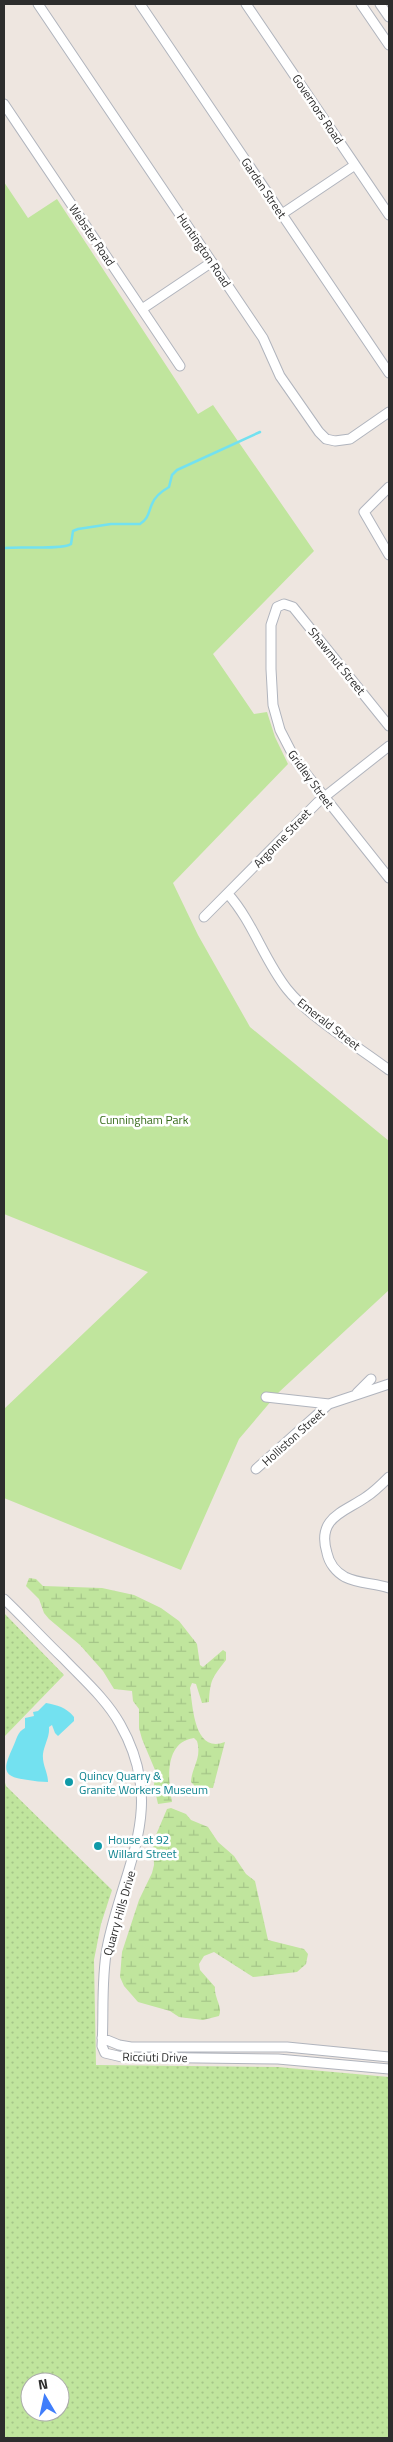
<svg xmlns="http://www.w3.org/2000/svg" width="393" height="2442" viewBox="0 0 393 2442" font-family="'Titillium Web',sans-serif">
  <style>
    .grass { fill: url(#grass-dots); fill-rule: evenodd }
    .wetland { fill: url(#wetland-marsh) }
    .park { fill: #c0e59d }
    .water { fill: #73e1f0 }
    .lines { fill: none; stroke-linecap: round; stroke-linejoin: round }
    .stream { stroke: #73e1f0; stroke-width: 2.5 }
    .minor-casing { stroke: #b0b4bd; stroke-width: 11 }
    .minor { stroke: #fff; stroke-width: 9 }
    .culture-dot { fill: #0f9aa8; stroke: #fff; stroke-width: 2 }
    .labels { text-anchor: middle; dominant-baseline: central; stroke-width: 5; stroke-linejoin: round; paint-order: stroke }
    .street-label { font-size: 12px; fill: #2d2d2d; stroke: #fff }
    .park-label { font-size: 12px; fill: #386c1b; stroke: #fff }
    .culture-label { font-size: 12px; fill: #0d838f; stroke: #fff; text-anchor: start }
  </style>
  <defs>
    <pattern id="grass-dots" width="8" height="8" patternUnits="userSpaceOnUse" patternTransform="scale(1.25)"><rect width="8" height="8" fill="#c0e59d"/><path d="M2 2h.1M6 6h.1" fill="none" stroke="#a5c588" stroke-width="1.8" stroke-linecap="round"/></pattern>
    <pattern id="wetland-marsh" width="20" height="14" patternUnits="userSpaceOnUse" patternTransform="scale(1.25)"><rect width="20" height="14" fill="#c0e59d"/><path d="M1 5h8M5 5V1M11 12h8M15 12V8" fill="none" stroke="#a5c588"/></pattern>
  </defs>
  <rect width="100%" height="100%" fill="#eee6e0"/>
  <!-- grass -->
  <path class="grass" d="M4,1613L64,1675L4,1737Z
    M4,1779L6,1786L112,1890L101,1924L94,1960L96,2065L278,2067L389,2077V2438H4ZM30,2382H60V2412H30Z"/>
  <!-- wetland -->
  <path class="wetland" d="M29,1578L36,1579L43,1586L102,1588L134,1595L161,1608L179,1621L197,1644L200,1665L203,1667L223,1650L226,1652V1660C213,1677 210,1679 209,1702L202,1703L196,1684L192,1683L190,1688C193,1707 194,1754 225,1742L213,1788L196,1787L191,1782C192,1766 202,1759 197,1741L194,1738C164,1742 168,1780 172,1802L158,1804L154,1786L155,1770L142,1739L139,1728V1709L133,1701L132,1691L114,1689L103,1671L80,1645L49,1619L44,1613L39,1599L26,1586Z
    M171,1808L186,1814L191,1820L208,1827L218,1842L234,1856L246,1874L255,1881L268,1940L304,1949L308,1954L306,1964L297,1972L253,1977L214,1952L204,1956L199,1964L200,1970L215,1987C214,1998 223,2007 219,2016L203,2020L179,2017L170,2011L138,2002L124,1986L120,1977L122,1952L139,1900L152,1873L154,1865L153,1842L167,1809Z"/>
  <!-- park -->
  <path class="park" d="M4,182L28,218L57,199L198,414L213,405L314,551L213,654L254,714L267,712L275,737L288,764L173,883L198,935L250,1027L389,1141V1290L278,1393L239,1439L181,1570L4,1498V1409L148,1272L4,1214Z"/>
  <!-- water -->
  <path class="water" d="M46,1703C57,1705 66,1707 74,1717V1721L58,1736L55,1733L52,1725L49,1727C50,1737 44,1745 43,1754C42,1765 48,1772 48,1782C41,1782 35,1781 28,1780C1,1777 3,1769 13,1747C17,1739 17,1732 25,1728V1718L34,1716L33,1712L38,1711Z"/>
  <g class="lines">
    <!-- stream -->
    <path class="stream" d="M4,548C18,546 63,550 71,544L73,531L78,529L111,524H140C149,518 148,513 152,504C155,496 162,491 169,487L172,475L177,470L260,432"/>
    <defs>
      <path id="minor" d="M38,4L263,338L280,376L319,432L326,439L335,441L350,439L389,412
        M140,4L389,373
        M246,4L389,215
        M361,4L389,45
        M380,4L389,17
        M4,104L180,366
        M282,214L355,165
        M142,309L212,262
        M389,487L364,512L389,555
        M389,726L293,607L284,604L277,607L271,625V669L273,705L280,730L296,761L389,878
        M228,894C253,922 264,960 287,989C309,1017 360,1048 389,1070
        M204,917L318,802L389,746
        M357,1393L371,1379
        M266,1397L329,1404L389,1384
        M256,1469L329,1404
        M389,1477C382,1484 374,1492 366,1497C345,1512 316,1517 327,1553C329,1563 336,1572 345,1577C359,1584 375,1583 389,1588
        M4,1599C24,1618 43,1639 63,1658C83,1679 106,1699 120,1724C168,1808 123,1866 107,1948C101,1980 104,2014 102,2046L105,2053L122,2057L278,2059L389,2069
        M102,2038L119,2045L131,2047H287L389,2057"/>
    </defs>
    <!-- minor casing -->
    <use href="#minor" class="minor-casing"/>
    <!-- minor -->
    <use href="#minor" class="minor"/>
  </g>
  <!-- markers -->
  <g class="culture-dot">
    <circle cx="69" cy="1782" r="5"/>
    <circle cx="98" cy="1846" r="5"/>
  </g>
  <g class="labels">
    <!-- street labels -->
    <g class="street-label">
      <text transform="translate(318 109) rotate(56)">Governors Road</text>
      <text transform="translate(264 188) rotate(56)">Garden Street</text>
      <text transform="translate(92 235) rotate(56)">Webster Road</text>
      <text transform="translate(204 250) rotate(56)">Huntington Road</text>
      <text transform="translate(337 661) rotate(51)">Shawmut Street</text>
      <text transform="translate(311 779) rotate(54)">Gridley Street</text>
      <text transform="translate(282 838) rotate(-46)">Argonne Street</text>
      <text transform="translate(329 1024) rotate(38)">Emerald Street</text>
      <text transform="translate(293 1437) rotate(-42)">Holliston Street</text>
      <text transform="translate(119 1913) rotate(-74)">Quarry Hills Drive</text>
      <text transform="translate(155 2057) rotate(1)">Ricciuti Drive</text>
    </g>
    <!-- park labels -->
    <g class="park-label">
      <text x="144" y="1119">Cunningham Park</text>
    </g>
    <!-- culture labels -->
    <g class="culture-label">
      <text x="79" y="1775">Quincy Quarry &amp;<tspan x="79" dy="14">Granite Workers Museum</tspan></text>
      <text x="108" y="1839">House at 92<tspan x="108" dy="14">Willard Street</tspan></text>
    </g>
  </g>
  <!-- border -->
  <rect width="393" height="2442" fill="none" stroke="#2d2d2d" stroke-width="10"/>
  <!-- north arrow -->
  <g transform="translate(45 2397) rotate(351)"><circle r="24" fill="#ffffff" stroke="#ababab"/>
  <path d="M0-4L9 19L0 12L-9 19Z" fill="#407efb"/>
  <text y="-8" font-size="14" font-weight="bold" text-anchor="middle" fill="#2d2d2d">N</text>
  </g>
</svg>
